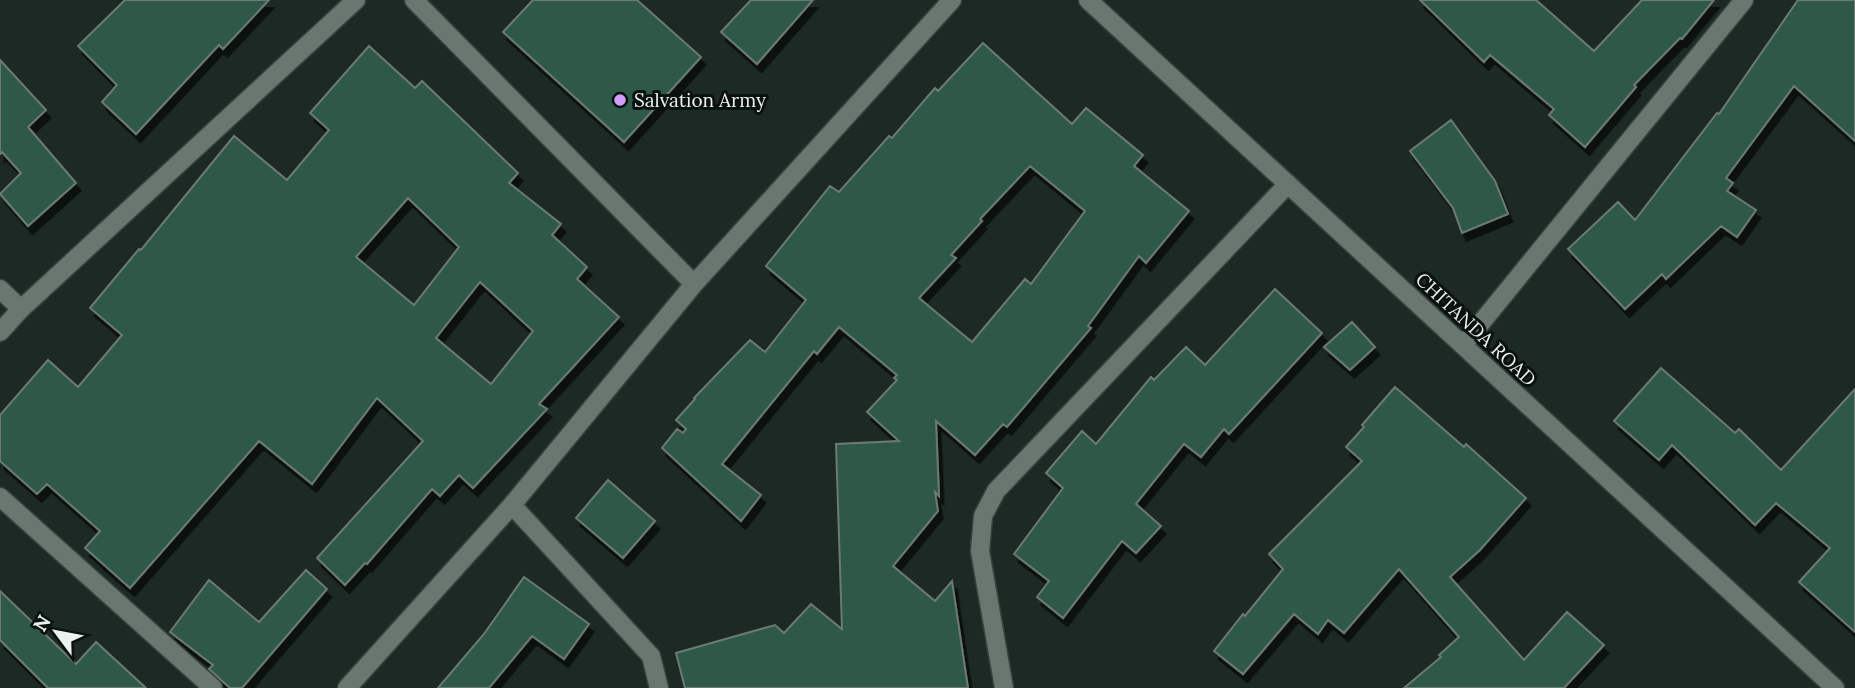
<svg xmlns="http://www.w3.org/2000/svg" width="1855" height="688" viewBox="0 0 1855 688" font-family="Lora,serif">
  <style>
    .building { fill: #2f5846; stroke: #6c7a73; stroke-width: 2; fill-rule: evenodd; filter: url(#shadow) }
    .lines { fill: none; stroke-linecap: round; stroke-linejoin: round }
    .minor-casing { stroke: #39433e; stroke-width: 21 }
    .tertiary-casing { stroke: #39433e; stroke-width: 21 }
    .minor { stroke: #697770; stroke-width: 18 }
    .tertiary { stroke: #697770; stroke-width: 18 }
    .poi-dot { fill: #d19dfe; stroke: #0b110e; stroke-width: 2.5 }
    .labels { text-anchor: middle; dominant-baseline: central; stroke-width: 6; stroke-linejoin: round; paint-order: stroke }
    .poi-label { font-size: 19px; fill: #eaf2ee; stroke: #0b110e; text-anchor: start }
    .street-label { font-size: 19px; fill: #eaf2ee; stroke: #0b110e }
  </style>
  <defs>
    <filter id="shadow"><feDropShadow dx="4.5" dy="8" stdDeviation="0" flood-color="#0009"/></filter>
  </defs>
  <rect width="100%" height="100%" fill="#1d2924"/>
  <!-- building -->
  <path class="building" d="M125,0H269L223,49L219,45L136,134L102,102L117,85L78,46Z
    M533,0H637L701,57L624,142L503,32Z
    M751,0H813L757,64L721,32Z
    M1420,0H1536L1594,51L1642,0H1714L1682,39L1680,38L1634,85L1636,87L1585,147L1549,115L1554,109L1490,55L1484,62Z
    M1798,0H1855V141L1794,86L1726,178L1733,183L1727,191L1756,210L1737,237L1721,226L1666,279L1662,274L1625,309L1568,249L1618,202L1635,220L1717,113L1719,114Z
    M983,43L1072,124L1086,108L1143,155L1134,166L1189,211L1146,263L1139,256L1088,326L1091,328L1007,427L1003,424L975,455L936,421L939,496L935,492L938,511L893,566L935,601L952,581L968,688H685L676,653L775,625L784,633L811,604L842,629L836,444L899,441L867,412L897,380L894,378L897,375L839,327L817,354L814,351L722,464L761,495L741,521L662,448L677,429L683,433L686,429L676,420L695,399L694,398L750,340L765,352L806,300L766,266L830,186L839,192L889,136L892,138L935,88L938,91ZM1030,166L1085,211L1031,284L1025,279L972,342L919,298L956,258L951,255L982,221L980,219Z
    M369,46L415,88L422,81L518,173L509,183L561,224L552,235L587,267L577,279L619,317L539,404L547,409L473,488L459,475L440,496L432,489L367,564L365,563L345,585L317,558L423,441L377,398L312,484L259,441L130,588L85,548L100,531L47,484L37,494L0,461V415L48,360L78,387L122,335L90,308L139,249L141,250L234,136L287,180L329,130L310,113ZM408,198L459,247L414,305L356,257ZM480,282L533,331L491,384L436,338Z
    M0,60L46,110L28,127L76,183L28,226L0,194L21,173L2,152L0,154Z
    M1451,120L1495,181L1508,214L1462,233L1453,208L1410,151Z
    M1275,289L1322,333L1229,434L1224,429L1201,457L1184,444L1136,504L1161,526L1136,553L1122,541L1063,618L1037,597L1049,581L1014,554L1063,488L1046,473L1082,431L1096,444L1151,377L1154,380L1186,347L1205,365Z
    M1352,322L1375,347L1350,370L1324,347Z
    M1661,368L1735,433L1739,429L1781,470L1855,389V632L1799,582L1830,548L1776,503L1755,525L1672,445L1659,460L1614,421Z
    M1395,387L1464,447L1466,444L1526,498L1480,550L1450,577L1524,660L1567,612L1604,645L1564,688H1404L1441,657L1439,655L1459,637L1399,569L1344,633L1328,620L1318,634L1294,614L1243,674L1214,651L1243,614L1245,616L1283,569L1269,554L1362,461L1346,447L1364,427L1362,425Z
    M608,480L655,521L623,558L576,518Z
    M306,570L327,589L242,688H230L209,669L213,665L170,632L209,580L259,622Z
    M524,577L589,624L564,659L532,636L489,688H438L484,634Z
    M0,591L76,664L96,642L146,688H48L0,640Z"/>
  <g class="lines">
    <defs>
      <path id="minor" d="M414,0L694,284
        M0,289L21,309
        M0,332L21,309L356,0
        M1463,345L1744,0
        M0,497L213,688
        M512,505L651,656L659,688
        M347,688L512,505L694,284L952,0
        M1004,688L980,551L983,516L996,491L1288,184"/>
      <path id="tertiary" d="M1088,0L1835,688"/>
    </defs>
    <!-- minor casing -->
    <use href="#minor" class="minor-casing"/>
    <!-- tertiary casing -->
    <use href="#tertiary" class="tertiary-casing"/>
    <!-- minor -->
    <use href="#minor" class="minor"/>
    <!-- tertiary -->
    <use href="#tertiary" class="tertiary"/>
  </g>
  <!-- markers -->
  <circle class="poi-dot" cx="620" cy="100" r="7"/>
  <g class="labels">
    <!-- poi labels -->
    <g class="poi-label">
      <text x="634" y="100">Salvation Army</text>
    </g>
    <!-- street labels -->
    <g class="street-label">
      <text transform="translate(1476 329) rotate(43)">CHITANDA ROAD</text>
    </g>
  </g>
  <!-- north arrow -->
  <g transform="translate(56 632) rotate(302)" stroke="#0b110e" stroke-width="5" paint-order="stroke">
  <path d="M0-5L12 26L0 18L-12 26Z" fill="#eaf2ee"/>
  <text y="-10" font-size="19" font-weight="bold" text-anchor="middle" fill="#eaf2ee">N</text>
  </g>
</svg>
